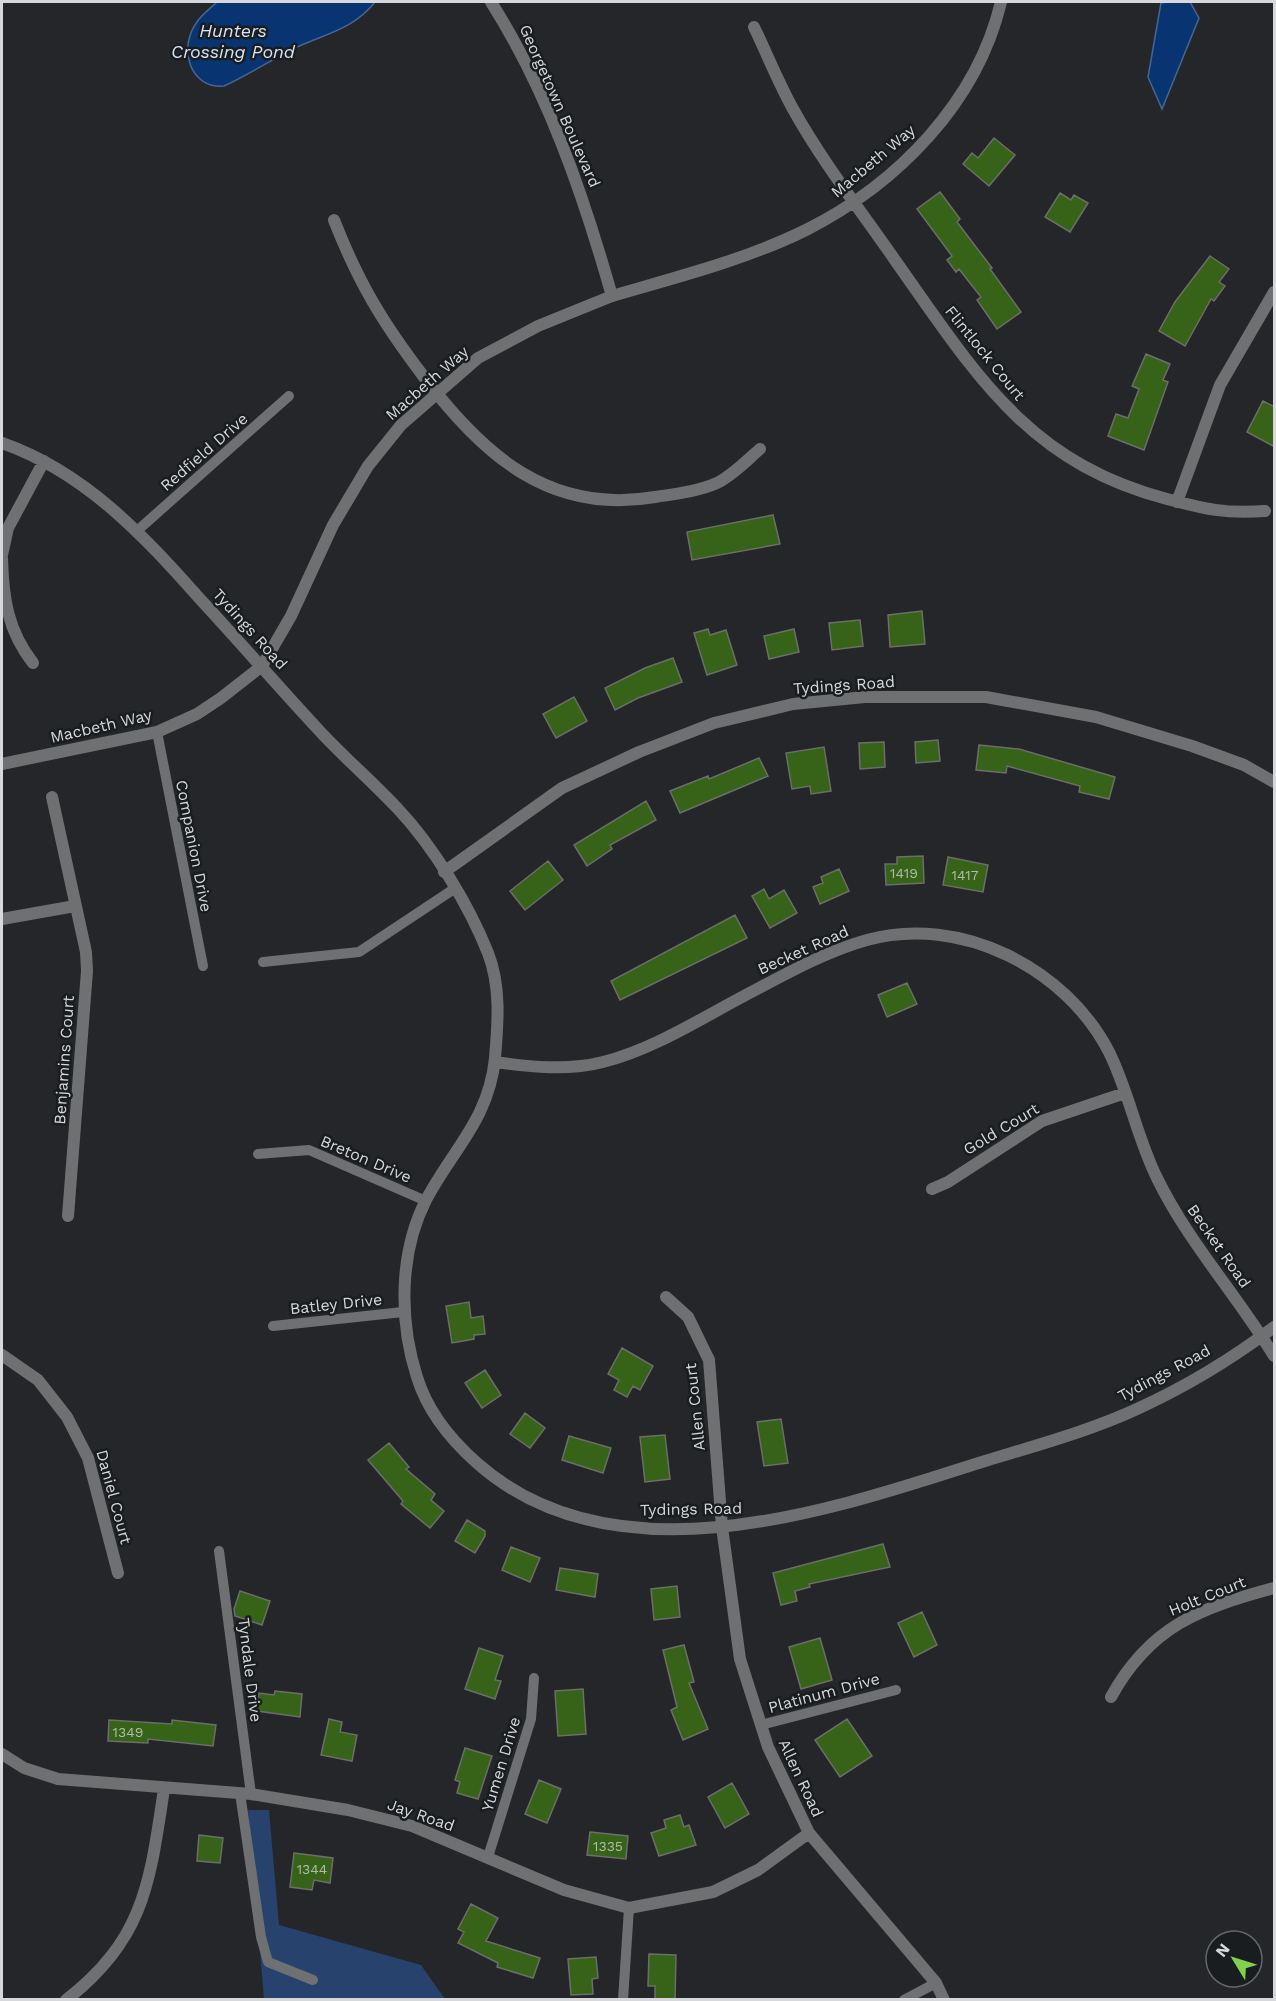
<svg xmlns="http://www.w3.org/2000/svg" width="1276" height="2001" viewBox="0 0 1276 2001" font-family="'Work Sans',sans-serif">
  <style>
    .green { fill: #26426d }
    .water { fill: #093472; stroke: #466592; stroke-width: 1.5 }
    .building { fill: #366318; stroke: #6b6e69; stroke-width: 1.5 }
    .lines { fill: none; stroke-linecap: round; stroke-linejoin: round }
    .service { stroke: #6e7072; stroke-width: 10 }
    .minor { stroke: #6e7072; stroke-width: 12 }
    .tertiary { stroke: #6e7072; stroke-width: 12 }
    .labels { text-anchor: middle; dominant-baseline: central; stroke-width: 5; stroke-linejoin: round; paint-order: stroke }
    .number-label { font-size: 14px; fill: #aebbaa }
    .street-label { font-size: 16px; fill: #d6d8db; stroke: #1a1d20 }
    .water-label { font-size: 18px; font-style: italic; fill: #d7e4f7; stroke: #1a1d20 }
  </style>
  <rect width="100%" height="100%" fill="#24262a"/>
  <!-- green -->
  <path class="green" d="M248,1810H269L279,1925L421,1965L445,1999H264Z"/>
  <!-- water -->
  <path class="water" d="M217,2H375C354,29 325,34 295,48C271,60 248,75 224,86C189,89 178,47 197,22C202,14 211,8 217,2Z
    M1168,2H1190L1199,18L1162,109L1148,77L1161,3Z"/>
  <!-- building -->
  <path class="building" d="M994,138L1015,155L989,186L963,164L972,153L978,158Z
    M940,192L960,219L957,222L992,268L990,269L1021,312L997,329L977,300L981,297L959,269L956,272L947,260L952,256L917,209Z
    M1060,193L1071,200L1074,195L1088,203L1070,232L1045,217Z
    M1210,256L1229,269L1219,282L1225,286L1214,301L1211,299L1185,346L1159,331L1175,302Z
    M1146,354L1170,364L1163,380L1168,382L1144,450L1108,436L1116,414L1128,418L1139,389L1132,386Z
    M1263,401L1275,407V447L1247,432Z
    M773,515L780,544L692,560L687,532Z
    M922,611L925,644L890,647L888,615Z
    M860,620L863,646L832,650L829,623Z
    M708,629L710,635L726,630L737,665L707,675L694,633Z
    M794,629L799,652L769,659L764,636Z
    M673,658L682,682L638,698L615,710L605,688L645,668Z
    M574,697L587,721L556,738L543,714Z
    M938,740L940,761L916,763L915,742Z
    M884,742L885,767L860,769L859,743Z
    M979,745L1019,749L1115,777L1109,799L1079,792L1080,786L1007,766L1006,773L976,770Z
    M824,747L831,791L811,794L810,786L792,789L786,753Z
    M759,758L768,776L680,813L670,791L708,776L709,779Z
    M646,801L656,820L610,845L612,849L587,866L574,845Z
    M923,856L924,883L886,885L885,864H897V857Z
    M948,857L988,865L983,892L943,885Z
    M548,861L563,880L525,910L510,891Z
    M839,869L849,891L820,904L813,887L823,883L821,877Z
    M764,889L769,899L784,890L797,913L770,928L752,896Z
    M735,915L747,938L620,1000L611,981Z
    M907,983L917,1004L887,1017L878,995Z
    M469,1302L471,1318L483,1316L485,1334L474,1335V1339L452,1343L446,1306Z
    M622,1348L653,1366L640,1390L633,1386L627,1397L614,1390L619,1380L608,1374Z
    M485,1370L501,1395L482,1408L465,1383Z
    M525,1413L545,1428L530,1448L510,1434Z
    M781,1419L788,1463L764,1466L757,1422Z
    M665,1435L670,1479L645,1482L640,1437Z
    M569,1436L611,1448L603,1473L562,1460Z
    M389,1443L409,1467L406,1469L435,1494L431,1500L444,1511L430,1528L401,1504L403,1501L368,1460Z
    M467,1520L485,1531V1536L475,1553L455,1541Z
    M883,1544L890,1567L809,1584L810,1587L795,1591L797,1601L781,1605L773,1573Z
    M511,1547L540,1558L530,1582L502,1570Z
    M560,1568L598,1574L595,1597L556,1590Z
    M677,1586L680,1617L654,1620L651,1589Z
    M240,1591L270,1601L262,1625L235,1616L234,1609Z
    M922,1612L937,1645L914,1657L898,1623Z
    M820,1638L832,1680L801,1689L789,1647Z
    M684,1645L694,1682L689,1683L708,1729L683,1740L671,1710L677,1707L663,1650Z
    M479,1648L503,1656L495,1680L501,1681L495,1699L465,1689Z
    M583,1689L586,1734L558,1736L555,1691Z
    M275,1691L302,1694L300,1717L257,1711L259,1693L274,1695Z
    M329,1719L342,1722L340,1732L357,1735L352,1761L321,1755Z
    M847,1719L872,1756L840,1777L815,1740Z
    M109,1720L172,1724V1720L216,1725L213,1746L148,1739V1743L108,1741Z
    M465,1748L492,1756L478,1799L457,1793L460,1782L455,1780Z
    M539,1780L561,1789L547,1823L525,1814Z
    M732,1783L749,1814L725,1828L708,1797Z
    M680,1815L684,1827L689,1825L696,1845L659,1856L651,1833L666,1828L664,1820Z
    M590,1832L628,1836L626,1859L587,1855Z
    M199,1835L223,1838L220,1863L197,1861Z
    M294,1853L333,1858L330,1883L314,1880L312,1890L290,1887Z
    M471,1904L498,1918L486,1941L540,1958L533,1978L497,1967L498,1963L458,1943L464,1932L458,1929Z
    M649,1954L676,1955L675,2000H655V1986H648Z
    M596,1957L598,1978L592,1979L593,1994L571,1995L568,1959Z"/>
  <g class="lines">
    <!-- service -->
    <path class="service" d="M138,530L289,396
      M157,732L203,966
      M263,962L359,952L454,889
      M258,1154L309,1150L426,1201
      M273,1326L403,1312
      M219,1551L251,1794
      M761,1725L896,1690
      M240,1793L261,1937L268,1962L313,1980
      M488,1857L531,1719L534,1678
      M623,2000L629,1908
      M904,2000L936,1983"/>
    <!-- minor -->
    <path class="minor" d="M754,27C767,54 778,82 793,109C823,163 862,212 897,263C975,373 1028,463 1167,499C1205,509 1225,514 1265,511
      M334,220C359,284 383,323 424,377C483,455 550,515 655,497C675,494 699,491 717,483C733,475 747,460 760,449
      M612,296C677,277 745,260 806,230C897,184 977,103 1001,2
      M2,443C85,472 143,535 200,599C239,641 276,684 315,726C341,755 371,780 398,809C433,846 469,905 488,953C501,986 498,1023 495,1058C489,1119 453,1149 426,1200C399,1253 399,1321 417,1377C427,1410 451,1440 477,1463C610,1581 817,1515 966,1467C1022,1449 1083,1434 1137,1409C1185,1387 1233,1358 1274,1327
      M1177,502L1220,385L1274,292
      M2,555L8,528L44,461
      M2,558C3,599 8,631 33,663
      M52,797L86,952L87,971L68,1216
      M444,872L562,788L639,752L714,723L793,704L865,697H986L1096,717L1192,746L1244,765L1274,782
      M2,919L75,906
      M495,1062C530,1067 568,1071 603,1062C652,1050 700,1019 744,996C784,975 824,952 867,940C960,914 1066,968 1109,1052C1129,1092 1137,1138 1157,1178C1188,1242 1237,1295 1274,1356
      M932,1189L948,1182L1042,1121L1125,1093
      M666,1297L688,1317L709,1360L722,1527L740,1659L768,1747L809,1833L936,1983L944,2000
      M2,1355L38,1380L67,1417L88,1458L118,1573
      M1111,1697C1150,1626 1200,1608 1274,1588
      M2,1754L24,1768L58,1779L251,1794L348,1810L412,1826L564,1890L629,1908L713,1892L758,1870L809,1833
      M66,2000C145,1939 150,1881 164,1789"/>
    <!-- tertiary -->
    <path class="tertiary" d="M2,764L157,732L197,714L221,698L262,666L291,616L333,525L368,466L401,425L478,358L538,326L612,296C583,194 548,92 491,2"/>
  </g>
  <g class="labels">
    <!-- number labels -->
    <g class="number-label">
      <text x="904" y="873">1419</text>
      <text x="965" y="875">1417</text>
      <text x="128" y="1732">1349</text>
      <text x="608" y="1846">1335</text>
      <text x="312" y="1869">1344</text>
    </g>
    <!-- street labels -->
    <g class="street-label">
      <text transform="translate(560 106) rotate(66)">Georgetown Boulevard</text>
      <text transform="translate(873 161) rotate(-40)">Macbeth Way</text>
      <text transform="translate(985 353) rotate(51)">Flintlock Court</text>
      <text transform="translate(427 383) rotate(-41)">Macbeth Way</text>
      <text transform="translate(204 452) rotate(-41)">Redfield Drive</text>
      <text transform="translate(250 629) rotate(48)">Tydings Road</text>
      <text transform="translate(844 685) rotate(-4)">Tydings Road</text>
      <text transform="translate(101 726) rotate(-13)">Macbeth Way</text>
      <text transform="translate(194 846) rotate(79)">Companion Drive</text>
      <text transform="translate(803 950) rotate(-24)">Becket Road</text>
      <text transform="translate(64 1060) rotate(-86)">Benjamins Court</text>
      <text transform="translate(1001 1129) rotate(-31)">Gold Court</text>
      <text transform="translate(366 1159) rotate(23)">Breton Drive</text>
      <text transform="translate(1219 1246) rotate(55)">Becket Road</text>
      <text transform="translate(336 1304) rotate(-6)">Batley Drive</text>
      <text transform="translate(1164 1373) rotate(-28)">Tydings Road</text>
      <text transform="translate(695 1407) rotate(-96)">Allen Court</text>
      <text transform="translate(114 1497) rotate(75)">Daniel Court</text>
      <text transform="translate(691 1509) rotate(-1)">Tydings Road</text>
      <text transform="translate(1207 1596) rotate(-22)">Holt Court</text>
      <text transform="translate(250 1670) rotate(83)">Tyndale Drive</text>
      <text transform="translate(824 1693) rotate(-15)">Platinum Drive</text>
      <text transform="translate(501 1764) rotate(-73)">Yumen Drive</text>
      <text transform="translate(801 1778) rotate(65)">Allen Road</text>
      <text transform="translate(421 1815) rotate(19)">Jay Road</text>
    </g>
    <!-- water labels -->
    <g class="water-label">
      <text x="233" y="30">Hunters<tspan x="233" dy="21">Crossing Pond</tspan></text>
    </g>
  </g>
  <!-- border -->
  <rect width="1276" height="2001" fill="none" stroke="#d6d8db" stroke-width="6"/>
  <!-- north arrow -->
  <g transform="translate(1234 1959) rotate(308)"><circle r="28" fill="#1a1d20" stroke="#65686b" stroke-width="1.5"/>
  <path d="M0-4.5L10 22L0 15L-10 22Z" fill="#81d050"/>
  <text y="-9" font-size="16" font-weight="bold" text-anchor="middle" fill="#d6d8db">N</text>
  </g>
</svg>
